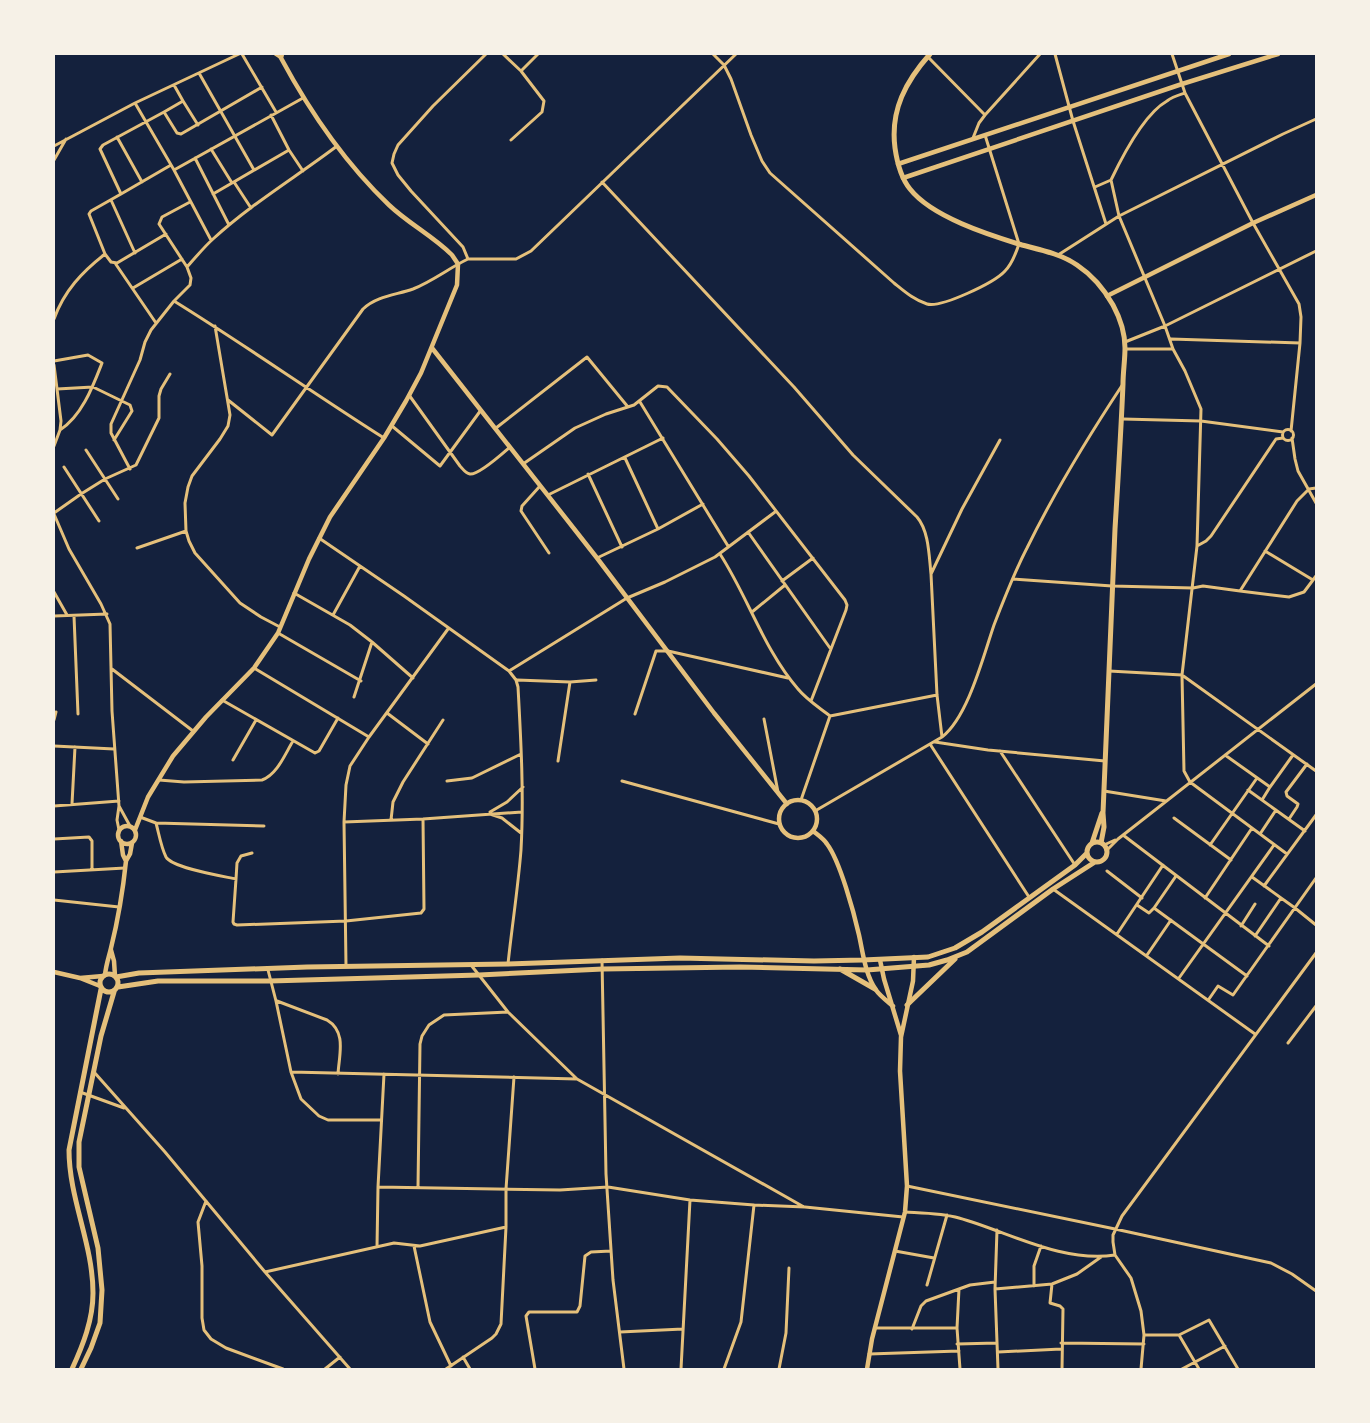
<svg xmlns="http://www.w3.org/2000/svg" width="1370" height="1423" viewBox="0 0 1370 1423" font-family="'Titillium Web',sans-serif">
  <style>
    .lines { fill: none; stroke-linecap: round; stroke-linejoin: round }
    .minor { stroke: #e5c07b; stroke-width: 3 }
    .tertiary { stroke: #e5c07b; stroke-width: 4.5 }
    .primary { stroke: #e5c07b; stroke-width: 5 }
  </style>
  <rect width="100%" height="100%" fill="#14213d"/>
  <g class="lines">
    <!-- minor -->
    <path class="minor" d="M242,54L276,112
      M275,54L281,58
      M503,54L521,71L544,101L542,112L511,140
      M713,54L724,65L731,79L751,135L762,161L770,173L894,283C904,291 914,300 927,304C941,308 994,283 1005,271C1012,264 1016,253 1019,244L985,135
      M1055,54L1073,121L1106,224
      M1172,54L1185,93L1253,223L1299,304L1301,317L1300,343L1291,431
      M928,57L985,115
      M521,71L538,54
      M199,73L254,170
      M174,85L183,101
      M135,103L174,170L211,240
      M164,112L183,101L198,125
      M271,115L289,150L303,171
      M117,137L142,182
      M973,138L979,123L985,115L1040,54
      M54,146L135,103L239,54
      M211,149L232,183L289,150
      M195,158L229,225
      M54,160L66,139
      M171,165L121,194L100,149L103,145L164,112L177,133L181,134L262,87
      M174,170L303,98
      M1111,180L1119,216L1165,326L1173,349L1185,371L1201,409L1197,546L1182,675L1184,771L1190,782L1287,854
      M1111,180C1122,157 1144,114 1167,101C1172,97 1179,95 1185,93
      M234,182L251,208
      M602,182L794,387L853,455L917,517C929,531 929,556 931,574
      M1095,187L1111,180
      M213,194L232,183
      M111,200L135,253
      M105,254L89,214L91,211L121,194
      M1058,255L1119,216L1283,134L1316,119
      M468,259H516L531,251L736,54
      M115,263L156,323
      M187,267L159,224L162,217L190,202
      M133,288L182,259
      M174,301C245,345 313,393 384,438
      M54,319C64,291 82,272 105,254L111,262L117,263L166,234
      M215,326L230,415L228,426L220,439L192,476L188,487L185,503L186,531L189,541L195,553L240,603L261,617L280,627
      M1171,339L1300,343
      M1125,342L1165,326L1316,251
      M1125,349H1173
      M54,361L88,355L102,363C93,386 82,416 60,430
      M54,365L61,421L60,430L54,446
      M57,389L93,387L130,405L132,411L114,440
      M409,395L460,466C463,469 465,473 470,474C479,475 503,453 510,447
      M228,400L272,435L363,309C377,296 396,295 413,289C433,281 449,268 468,259L463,247L411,191L398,175L392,163L394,154L398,145L433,106L486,54
      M640,402L728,546
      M1123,419L1201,421L1283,432
      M392,426L440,466L481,410
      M496,428L587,357L628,407
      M1282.5 435a5.5 5.5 0 1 1 11 0a5.5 5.5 0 1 1-11 0Z
      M1292,438L1295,459L1298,471L1316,503
      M86,450L118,499
      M625,458L658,529
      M523,464L575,428L606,414L634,405L658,386L667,387L717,439L749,476L845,600L847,605L846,610L811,701
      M64,467L99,521
      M130,469L111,433V424L140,360L145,342L151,330L174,301L190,285L191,278L187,267C195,258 204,247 213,239C251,204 296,177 337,146
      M588,474L622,547
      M540,486L522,506L521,511L549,553
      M548,495L663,438
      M54,513L81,494L105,479L136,465L159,418V396L161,389L170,374
      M54,514L69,549L101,604L110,624L112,711L119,806L117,820L119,830
      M748,532L830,648
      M319,538L404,596L509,671L516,680L518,687C521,741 524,796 521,850C518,888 512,926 508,964
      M1197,546L1206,541L1211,536L1276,439L1283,438
      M137,548L186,531
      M1265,551L1313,580
      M720,554C748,597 764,650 798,689C807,700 820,708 830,716L937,695
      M597,558L658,529L703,504
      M1013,579L1112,586L1193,588L1203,586L1240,591L1297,501L1309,489L1316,488
      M782,581L813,558
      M1240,591L1289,597L1304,592L1316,576
      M54,592L67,615
      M294,593L350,625L372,642L413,678
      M752,612L785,585
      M333,615L360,566
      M54,616L107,614
      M74,616L78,714
      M448,629L369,737L350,766L346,785L344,822L423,819L522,812
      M278,633L361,681
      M254,668L369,737
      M112,669L193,731
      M509,671L627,598L665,582L715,557L775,512
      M1109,671L1182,675L1316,771
      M517,680L570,682L596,680
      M354,697L372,642
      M222,700L315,753L319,751L338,718
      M387,713L428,744
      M635,714L656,651H668L788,678
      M764,719L778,792
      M54,720L56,712
      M942,737L937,695L931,574L962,509L1000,440
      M935,742L988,750L1105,761
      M930,744L1029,897
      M54,746L114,749
      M1000,751L1075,865
      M1225,755L1270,787L1293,755
      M233,760L256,720
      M558,761L570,682
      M159,780L184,782L262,780C277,775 285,754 293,741
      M447,781L472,778L521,754
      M622,781L779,824
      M1248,790L1305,831
      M1104,791L1166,801
      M801,800L830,716
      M1262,800L1270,787
      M72,804L75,747
      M54,806L119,801
      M119,806L130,826
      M815,811L942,737C968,717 983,657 994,625C1004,599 1014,573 1027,548C1055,491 1088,437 1123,384
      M490,812L507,802L523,787
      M490,814L502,818L521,833
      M140,817L156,823C159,834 161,847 166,857C172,868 222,876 236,879L233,922L234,924L237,925L346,921L421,913L424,909L423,819
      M1174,818L1231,860
      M1289,819L1297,807L1298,804L1287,796L1286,792L1307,764
      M391,820L393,802L403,782L443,720
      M344,822L346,966
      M156,823L264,826
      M1260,834L1276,810
      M1123,835L1269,946
      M54,839L89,837L92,841V870
      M1104,845L1115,840
      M1210,845L1257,778
      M1107,850L1118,839L1316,684
      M1107,871L1142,898
      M54,872L125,868
      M1176,876L1154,908L1247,976
      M1252,877L1295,908L1316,925
      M236,879L237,863L241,856L252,853
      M1264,886L1316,815
      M1053,889L1255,1034
      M1205,898L1252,828
      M54,900L119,907
      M1137,905L1149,913L1154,908
      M1241,926L1255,904
      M1117,934L1163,865
      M1255,936L1281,898
      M1147,955L1171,920
      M602,960L606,1174L613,1280L624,1369
      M471,965L508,1012L577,1079L804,1207
      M268,970L276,1001L291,1072L301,1099L319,1116L328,1120H381
      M1179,978L1274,845
      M1209,999L1218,986L1233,995L1316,878
      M277,1001L327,1020C347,1032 339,1055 338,1074
      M1288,1043L1316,1006
      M94,1072L165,1152L265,1272L350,1369
      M291,1072L577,1079
      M80,1092L124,1108
      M907,1186L1115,1229L1271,1263L1292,1274L1316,1291
      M378,1187L560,1190L608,1187L690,1200L754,1205L805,1207L903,1217
      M418,1187L420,1044L422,1036L429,1025L444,1015L508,1012
      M206,1201L198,1222L202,1266V1318L204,1330L211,1339L226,1348L283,1369
      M905,1212C923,1213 942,1213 959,1218C1009,1232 1061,1263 1115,1255
      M997,1230L995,1289L998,1369
      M414,1246L430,1322L451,1366
      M377,1247L378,1187L384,1074
      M895,1251L934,1258
      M265,1272L394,1243L420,1246L506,1227
      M1052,1284L1050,1303L1060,1306L1063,1309L1062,1369
      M927,1285L947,1215
      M1034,1286V1266L1041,1246
      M959,1289L957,1328L960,1369
      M995,1289L1052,1284L1077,1274L1101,1257
      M875,1328H957
      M912,1329L921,1306L926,1301L970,1285L995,1282
      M620,1332L683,1329
      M1144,1335H1179L1199,1369
      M1179,1335L1209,1320L1238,1369
      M1061,1343L1144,1344
      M957,1344L997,1343
      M998,1352L1061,1349
      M869,1354L959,1351
      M463,1357L470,1369
      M325,1369L340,1357
      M446,1369L492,1338L496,1334L501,1324L506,1227V1189L514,1077
      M535,1369L526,1316L529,1312H577L580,1306L585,1256L591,1252L611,1251
      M681,1369L690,1200
      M724,1369L741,1322L754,1205
      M779,1369L786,1333L789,1268
      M1141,1369L1144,1335L1141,1311L1131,1278L1115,1255L1113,1242V1235L1122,1216L1316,953
      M1182,1369L1225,1346"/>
    <!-- tertiary -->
    <path class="tertiary" d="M898,164L1229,54
      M903,178L1182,84L1278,54
      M1107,296L1253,223L1316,195
      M432,348L597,558L714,713L787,804
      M779 819a19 19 0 1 1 38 0a19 19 0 1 1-38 0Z
      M118 835a9 9 0 1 1 18 0a9 9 0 1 1-18 0Z
      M135,830L148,797L173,756L206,717L254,668L278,633L309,559L330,517L384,438L406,401L421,373L457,285L458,264L452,255C433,236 409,224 389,205C345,163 310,112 281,58L282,54
      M813,831C818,835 824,839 827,844C840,861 854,913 859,935C863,953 865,974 876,990C880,996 887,1001 893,1006
      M121,841L123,855L126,861
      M111,950L114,961L115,976
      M880,960L884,979L901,1035
      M54,972L80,978L100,986
      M105,975C106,964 109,957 111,948C118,920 123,890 126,861L130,854L132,843
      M80,978L103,976
      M867,1369L872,1339L905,1212L907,1186L900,1071L901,1037L913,981L914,957"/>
    <!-- primary -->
    <path class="primary" d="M930,54C906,81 890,110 895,148C897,162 901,178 910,189C932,217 989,235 1022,245C1041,250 1061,254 1077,265C1092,275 1104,289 1113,305C1120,318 1125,334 1125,348C1125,360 1123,372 1123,384C1121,432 1118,480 1115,529C1111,623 1107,718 1103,813L1104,827L1101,843
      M1087 852a10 10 0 1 1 20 0a10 10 0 1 1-20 0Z
      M1092,843L1102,813
      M840,969L875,989
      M100 983a9 9 0 1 1 18 0a9 9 0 1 1-18 0Z
      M116,977L139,973L307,967L508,964L680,958L814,961L863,960L928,957L955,948L982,932L1075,865L1087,853
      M118,987L158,981H270L479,975L603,969L740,967L867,970L929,965L947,960L967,952L1053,889L1095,862
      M907,1005L955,959
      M72,1369C83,1345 93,1320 93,1293C93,1244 69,1199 69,1150L101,989
      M81,1369L91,1348L100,1323L102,1290L98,1248L79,1167V1142L101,1036L114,992"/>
  </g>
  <!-- border -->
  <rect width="1370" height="1423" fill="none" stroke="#f6f1e7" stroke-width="110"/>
</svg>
